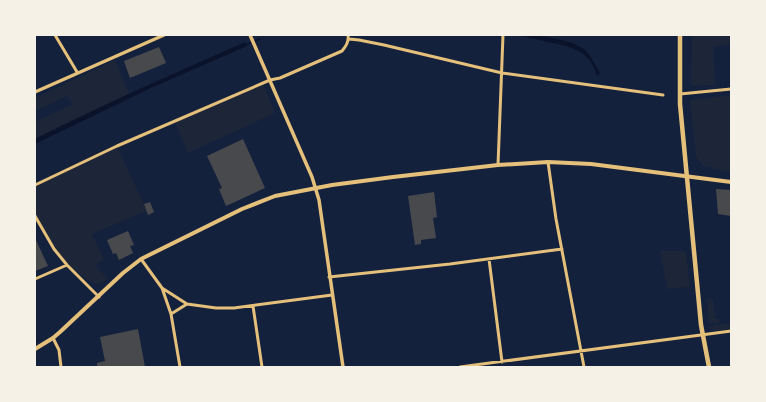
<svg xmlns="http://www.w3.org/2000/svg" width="766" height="402" viewBox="0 0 766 402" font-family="Lato,sans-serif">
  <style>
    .green { fill: #1d2539 }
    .water { fill: #0b132b }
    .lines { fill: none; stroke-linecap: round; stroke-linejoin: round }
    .stream { stroke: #0b132b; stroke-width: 1.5 }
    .building { fill: #48494c }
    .minor { stroke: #e5c07b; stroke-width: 3 }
    .tertiary { stroke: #e5c07b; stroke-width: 3.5 }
    .secondary { stroke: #e5c07b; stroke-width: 4 }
    .primary { stroke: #e5c07b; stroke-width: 4.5 }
  </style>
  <rect width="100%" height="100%" fill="#14213d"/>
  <!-- green -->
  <path class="green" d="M692,35H731V44L713,47L715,85L691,86Z
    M115,60L129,94L35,139V122L73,104L67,96L35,111V98Z
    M263,83L275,113L188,153L174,120Z
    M731,95V172L711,169V166H704L696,157L690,100Z
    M117,146L147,211L92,234L104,259L96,266L108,279L98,284L91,282L67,265L54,249L35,216V185Z
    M660,251H686L690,287L667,289Z
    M707,299H713L715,319H719V323L709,324Z
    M731,323V329L710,331V326Z"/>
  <!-- water -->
  <path class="water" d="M517,35C535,35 571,38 585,50C592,56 595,66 600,73L597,76C590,50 571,47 548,42C538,40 528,37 517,35Z
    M245,42L247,46L151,88L35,144V139C104,104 175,73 245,42Z"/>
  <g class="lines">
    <!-- stream -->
    <path class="stream" d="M245,45L260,39"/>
  </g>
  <!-- building -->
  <path class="building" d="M159,47L166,63L130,78L124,61Z
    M243,139L265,188L226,206L219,189L222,188L207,156Z
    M716,189L731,190V216L718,214Z
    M434,192L437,217L433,218L436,238L421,240V244L415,245L408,196Z
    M150,202L154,212L148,215L144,204Z
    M128,231L134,245L130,246L133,253L119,260L116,253L113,254L107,240Z
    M35,238L48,266L35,271Z
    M138,329L145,367H104V366L97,367V363L105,361L100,337Z"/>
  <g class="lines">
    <!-- minor -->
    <path class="minor" d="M55,35L77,72
      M349,39L359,40L384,45L502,73L663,95
      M680,94L731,89
      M548,162L556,219L584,367
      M498,165L503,35
      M35,185L117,146L270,80L280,78L342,51C346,46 349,42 348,35
      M35,216L54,249L67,265L99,297
      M141,259L162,288L171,314L180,367
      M489,259L502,362
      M329,277L450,264L562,249
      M35,279L67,265
      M162,288L187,304L216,308H234L332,295
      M253,306L262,367
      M171,314L187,304
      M53,338L59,350L61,367
      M460,367L731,331"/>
    <!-- tertiary -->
    <path class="tertiary" d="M250,35L312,177L319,200L343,367
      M35,92L164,35"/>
    <!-- secondary -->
    <path class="secondary" d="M35,349L53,338L60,332L123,273L141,259L242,209L275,196L332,185L393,177L498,165L548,162L591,164L731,182"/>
    <!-- primary -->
    <path class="primary" d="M680,35V104L701,325L709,367"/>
  </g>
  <!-- border -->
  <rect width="766" height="402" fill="none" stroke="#f6f1e7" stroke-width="72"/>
</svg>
